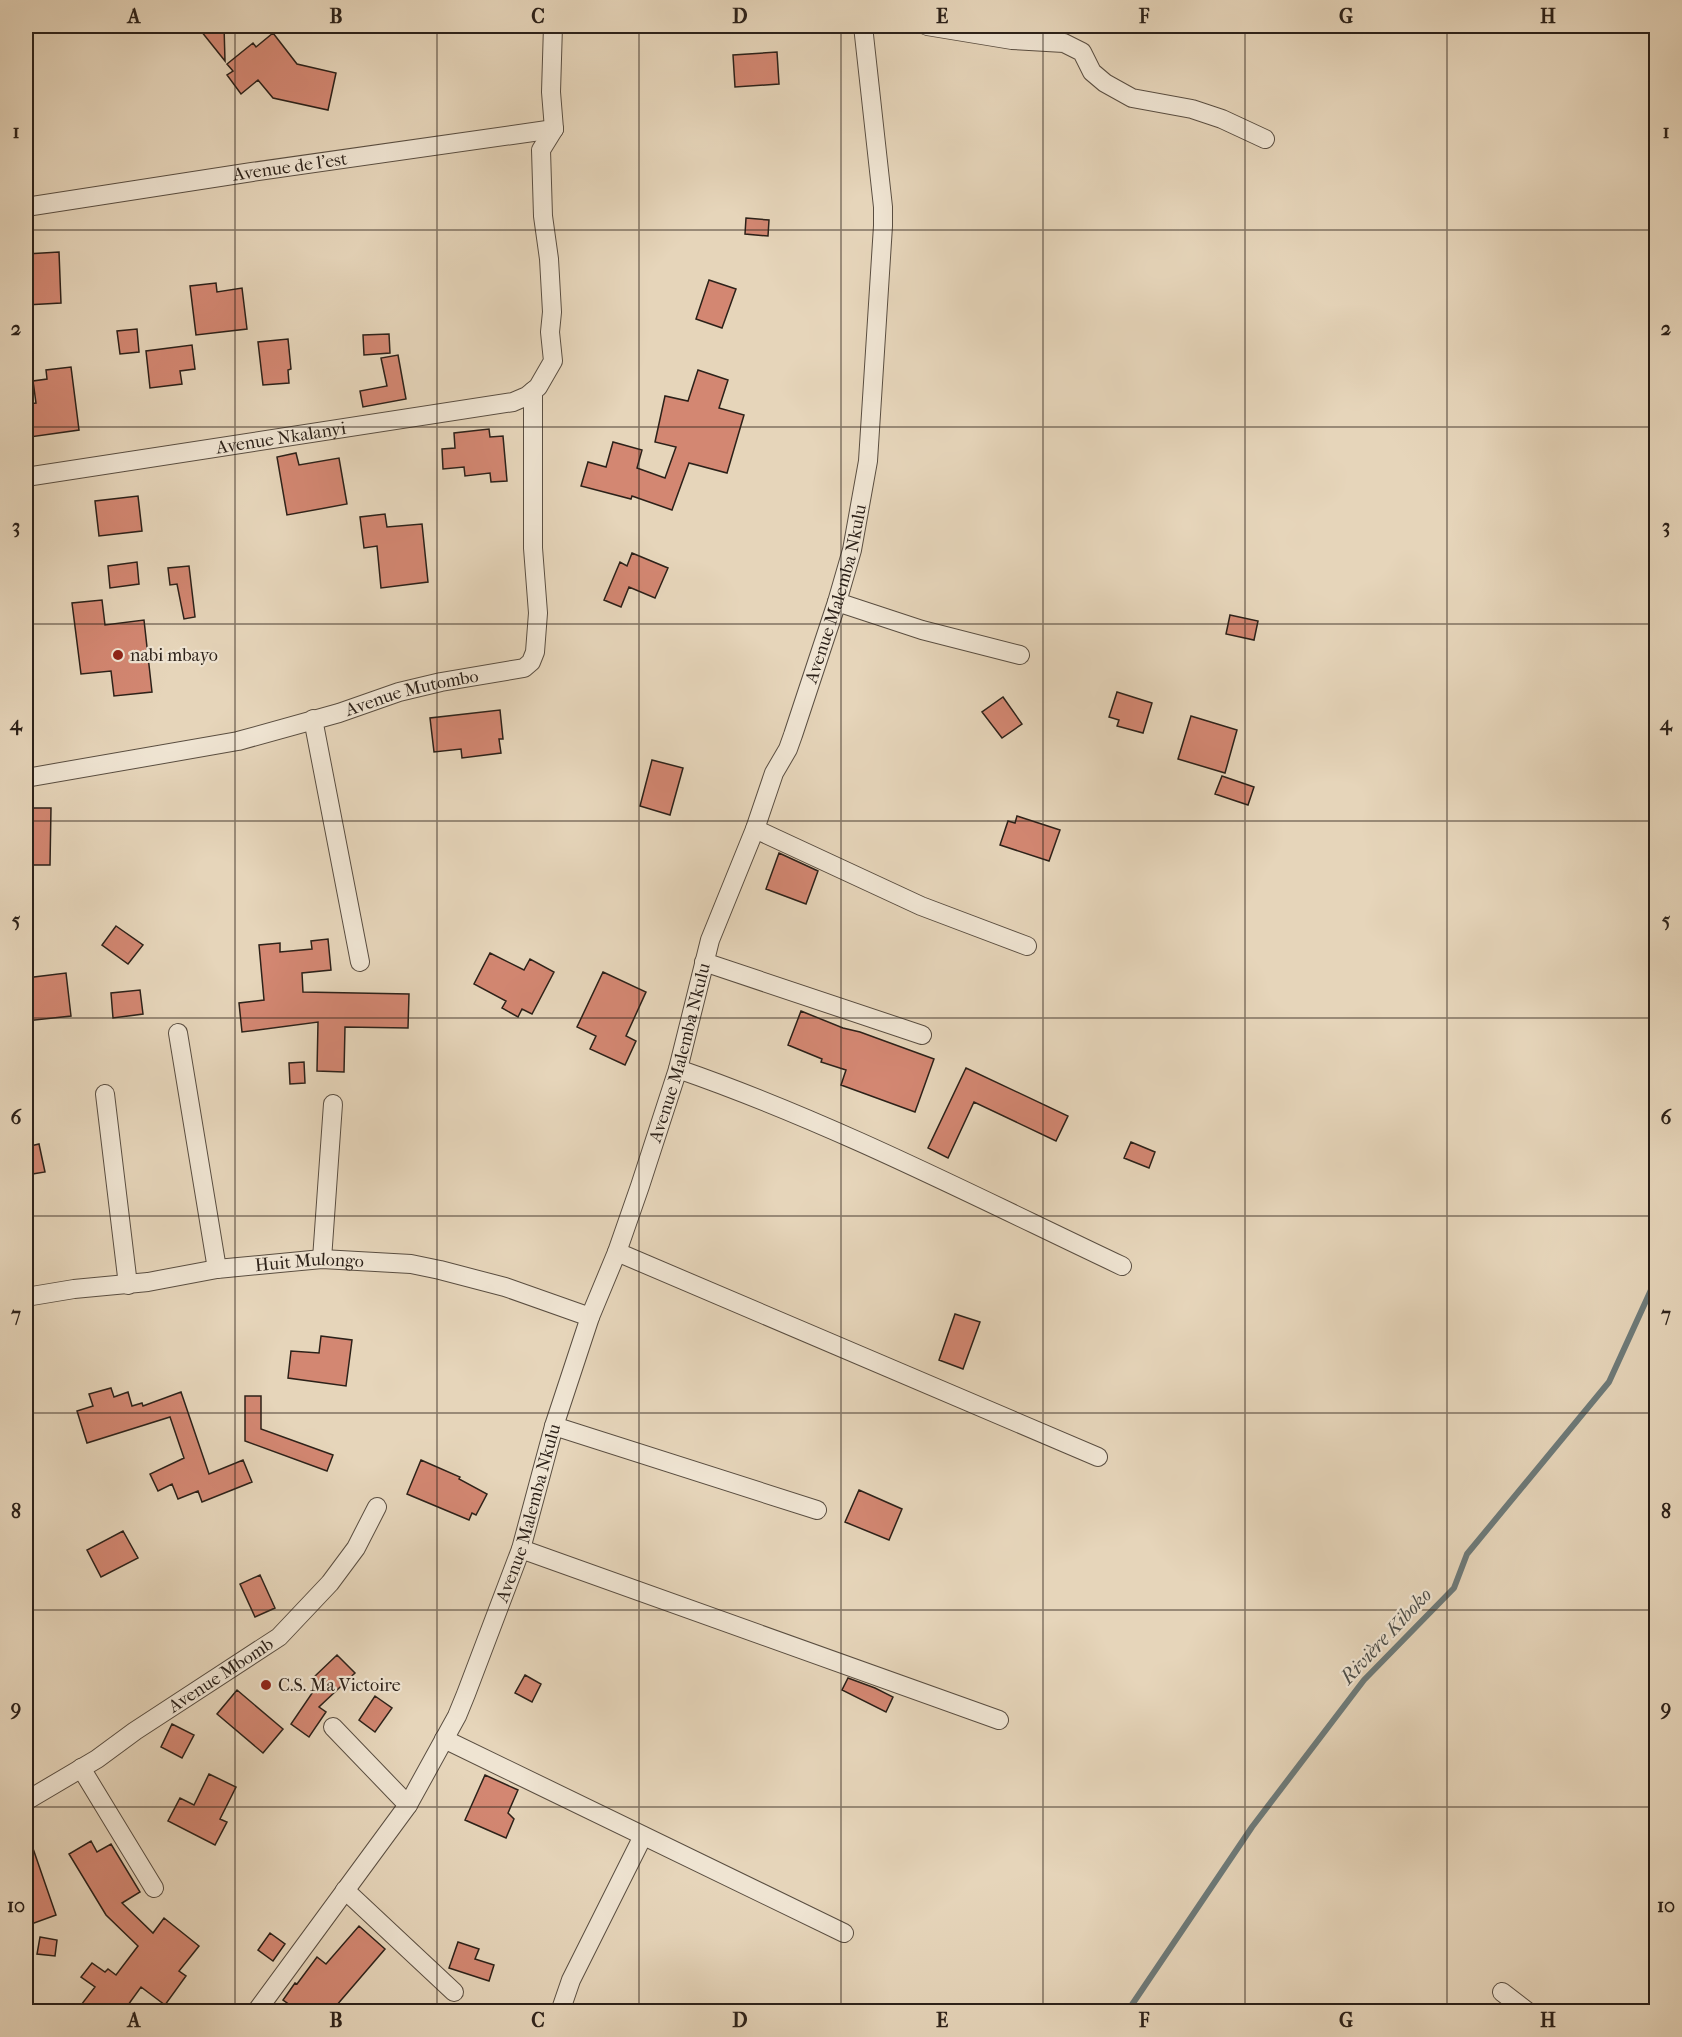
<svg xmlns="http://www.w3.org/2000/svg" width="1682" height="2037" viewBox="0 0 1682 2037" font-family="'IM FELL French Canon',serif">
  <style>
    .lines { fill: none; stroke-linecap: round; stroke-linejoin: round }
    .stream { stroke: #6d7a79; stroke-width: 6 }
    .building { fill: #d38772; stroke: #2c2119; stroke-width: 1.5 }
    .minor-casing { stroke: #5a4e41; stroke-width: 20 }
    .minor { stroke: #efe4d2; stroke-width: 18 }
    .grid { fill: none; stroke: #2c2119; stroke-width: 1.5; stroke-opacity: 0.55 }
    .poi-dot { fill: #8f2418; stroke: #efe4d2; stroke-width: 2 }
    .labels { text-anchor: middle; dominant-baseline: central; stroke-width: 4.5; stroke-linejoin: round; paint-order: stroke }
    .street-label { font-size: 18px; fill: #2c2119; stroke: #efe4d2 }
    .poi-label { font-size: 18px; fill: #2c2119; stroke: #efe4d2; text-anchor: start }
    .water-label { font-size: 20px; font-style: italic; fill: #4d4e49; stroke: #efe4d2 }
    .neatline { fill: none; stroke: #2c2119; stroke-width: 2 }
    .grid-label { font-size: 20px; text-anchor: middle; font-weight: bold; fill: #2c2119 }
  </style>
  <rect width="100%" height="100%" fill="#e6d5ba"/>
  <filter id="stains"><feTurbulence type="fractalNoise" baseFrequency=".00333" numOctaves="4"/><feColorMatrix values="0 0 0 0 .2 0 0 0 0 .09 0 0 0 0 .02 0 0 0 .5 -.17"/></filter>
  <radialGradient id="worn" r=".72"><stop offset=".6" stop-color="#630" stop-opacity="0"/><stop offset="1" stop-color="#630" stop-opacity=".3"/></radialGradient>
  <g class="lines">
    <!-- stream -->
    <path class="stream" d="M1127,2012L1252,1827L1364,1680L1454,1588L1467,1554L1609,1382L1656,1279"/>
  </g>
  <!-- building -->
  <path class="building" d="M197,26H224L225,61Z
    M273,33L297,64L336,73L328,110L273,98L258,80L241,94L227,75L233,71L227,64L253,43L256,47Z
    M777,52L779,84L735,87L733,55Z
    M746,218L769,220L768,236L745,234Z
    M59,252L61,303L26,305V254Z
    M709,280L736,289L722,328L696,319Z
    M216,283L217,292L242,288L247,329L196,335L190,286Z
    M137,329L139,352L120,354L117,331Z
    M389,334L390,353L364,355L363,335Z
    M288,339L291,369L288,370L289,383L263,385L258,342Z
    M192,345L195,369L180,371L182,384L150,388L146,351Z
    M398,355L406,399L363,407L360,391L387,386L381,358Z
    M71,367L79,430L30,437L26,404L36,403L33,381L47,379L46,370Z
    M698,370L728,380L719,408L744,415L727,473L689,463L672,510L632,496L631,499L581,486L588,462L606,467L613,442L642,450L637,468L665,478L676,447L655,442L665,396L688,401Z
    M489,429L490,437L503,436L507,481L491,482L490,473L465,476L464,467L443,469L442,449L455,448L454,433Z
    M296,453L299,465L339,458L347,504L287,515L277,457Z
    M138,496L142,531L99,536L95,501Z
    M385,514L387,527L422,524L428,582L381,588L377,546L364,548L360,517Z
    M632,553L668,568L655,598L629,587L621,607L604,600L620,562L627,566Z
    M137,562L139,584L110,588L108,566Z
    M189,566L195,617L184,619L177,584L170,585L168,568Z
    M102,600L105,625L144,620L152,692L114,696L111,671L81,674L72,603Z
    M1230,615L1258,621L1254,640L1226,634Z
    M1117,692L1152,703L1143,733L1117,726L1119,720L1109,717Z
    M1003,697L1022,724L1002,738L982,712Z
    M500,710L503,739H499L501,753L462,758L461,749L434,752L430,718Z
    M1191,716L1237,730L1225,773L1178,759Z
    M652,760L683,768L670,815L640,806Z
    M1222,776L1254,787L1248,805L1215,794Z
    M29,808H51L50,865H26V847H29Z
    M1017,816L1060,830L1049,861L1000,845L1008,821L1015,823Z
    M779,853L818,871L806,904L766,889Z
    M116,926L143,945L128,964L102,945Z
    M328,939L331,970L302,973L303,992L409,994L408,1028L345,1027L344,1072L317,1071L318,1022L242,1032L239,1003L264,1000L259,945L280,943V952L312,949L311,941Z
    M490,953L524,970L530,959L554,972L532,1014L522,1009L518,1017L502,1008L506,1001L474,984Z
    M603,972L646,992L626,1036L636,1041L625,1065L590,1049L596,1036L577,1027Z
    M66,973L71,1016L26,1021V978Z
    M140,990L143,1014L113,1018L111,993Z
    M801,1011L843,1028L860,1032L934,1059L915,1112L841,1085L846,1070L821,1062L822,1059L788,1045Z
    M304,1062L305,1083L290,1084L289,1063Z
    M966,1068L1068,1116L1056,1141L974,1102L948,1158L928,1148Z
    M1131,1142L1155,1152L1149,1168L1124,1158Z
    M39,1144L45,1172L26,1175V1147Z
    M955,1314L980,1322L963,1369L939,1360Z
    M321,1336L352,1340L346,1386L288,1378L291,1351L319,1353Z
    M111,1388L114,1397L128,1392L132,1406L142,1403L143,1406L181,1392L209,1474L243,1460L252,1482L202,1502L198,1491L178,1499L172,1484L158,1491L150,1474L184,1458L170,1417L87,1443L77,1411L93,1406L89,1394Z
    M245,1396H261V1429L333,1455L327,1471L245,1441Z
    M421,1460L460,1477L459,1479L487,1494L476,1515L472,1513L469,1520L407,1494Z
    M859,1490L902,1509L889,1540L845,1522Z
    M123,1531L138,1558L101,1577L87,1550Z
    M260,1575L275,1608L255,1617L240,1584Z
    M337,1655L355,1673L319,1707L326,1712L309,1737L291,1724L319,1683L314,1677Z
    M525,1675L541,1684L532,1702L515,1693Z
    M848,1678L875,1688L893,1697L886,1712L842,1690Z
    M237,1690L283,1729L263,1753L217,1714Z
    M375,1696L392,1708L375,1732L359,1720Z
    M172,1724L194,1735L182,1758L161,1747Z
    M209,1774L236,1787L220,1819L227,1822L215,1845L168,1821L180,1798L194,1805Z
    M485,1775L518,1790L508,1813L514,1819L506,1838L465,1820Z
    M28,1834L56,1915L26,1926V1835Z
    M91,1841L97,1852L111,1844L140,1892L122,1903L153,1933L164,1918L199,1946L179,1971L186,1976L165,2005L141,1987L123,2012H90L81,2005L95,1987L81,1977L92,1963L105,1972L108,1969L116,1975L138,1946L106,1915L69,1854Z
    M359,1926L385,1949L336,2006L333,2004L328,2012H300L283,2000L295,1983L297,1984L317,1957L326,1964Z
    M270,1933L285,1944L273,1961L258,1950Z
    M40,1937L57,1940L55,1956L37,1954Z
    M458,1942L479,1949L475,1959L494,1965L489,1981L449,1968Z"/>
  <g class="lines">
    <defs>
      <g id="minor">
        <path d="M553,26L551,92L554,129"/>
        <path d="M927,26L1012,40L1064,43L1082,52L1092,72L1105,83L1132,98L1192,109L1222,119L1265,139"/>
        <path id="s1" d="M26,207L252,172L554,129"/>
        <path id="s2" d="M26,477L513,402L527,396L538,387L553,361L550,332L552,312L549,259L543,216L541,150L554,129"/>
        <path d="M837,602L922,630L1020,655"/>
        <path d="M313,719L360,962"/>
        <path id="s3" d="M26,778L238,741L339,713L399,692L441,682L524,668L531,662L535,652L538,613L533,548V391"/>
        <path d="M755,829L921,906L1027,946"/>
        <path d="M704,962L922,1035"/>
        <path d="M178,1033L217,1269"/>
        <path d="M678,1069C831,1122 976,1197 1122,1266"/>
        <path d="M105,1094L128,1285"/>
        <path d="M617,1252L1098,1457"/>
        <path d="M322,1259L333,1104"/>
        <path id="s4" d="M26,1297L74,1289L148,1282L217,1269L322,1259L411,1264L440,1270L505,1287L590,1317"/>
        <path d="M554,1426L817,1510"/>
        <path d="M521,1549L999,1720"/>
        <path d="M333,1727L408,1805"/>
        <path d="M444,1739L844,1933"/>
        <path d="M81,1768L154,1888"/>
        <path id="s5" d="M26,1801L97,1759L135,1731L279,1637L330,1583L356,1548L377,1507"/>
        <path d="M345,1890L454,1992"/>
        <path d="M1502,1992L1528,2012"/>
        <path id="s6" d="M256,2012L408,1805L457,1716L466,1694L521,1549L554,1426L590,1317L617,1252L640,1186L678,1069L710,940L755,829L774,773L788,749L793,735L837,602L852,550L868,461L883,226V207L863,26"/>
        <path d="M560,2012L571,1980L643,1836"/>
      </g>
    </defs>
    <!-- minor casing -->
    <use href="#minor" class="minor-casing"/>
    <!-- minor -->
    <use href="#minor" class="minor"/>
  </g>
  <!-- grid -->
  <path class="grid" d="M235,26V2012M437,26V2012M639,26V2012M841,26V2012M1043,26V2012M1245,26V2012M1447,26V2012M26,230H1656M26,427H1656M26,624H1656M26,821H1656M26,1018H1656M26,1216H1656M26,1413H1656M26,1610H1656M26,1807H1656"/>
  <!-- markers -->
  <g class="poi-dot">
    <circle cx="118" cy="655" r="6"/>
    <circle cx="266" cy="1685" r="6"/>
  </g>
  <g class="labels">
    <!-- street labels -->
    <g class="street-label">
      <text stroke="none"><textPath href="#s1" startOffset="267">Avenue de l'est</textPath></text>
      <text stroke="none"><textPath href="#s2" startOffset="258">Avenue Nkalanyi</textPath></text>
      <text stroke="none"><textPath href="#s6" startOffset="1545">Avenue Malemba Nkulu</textPath></text>
      <text stroke="none"><textPath href="#s3" startOffset="396">Avenue Mutombo</textPath></text>
      <text stroke="none"><textPath href="#s6" startOffset="1059">Avenue Malemba Nkulu</textPath></text>
      <text stroke="none"><textPath href="#s4" startOffset="286">Huit Mulongo</textPath></text>
      <text stroke="none"><textPath href="#s6" startOffset="574">Avenue Malemba Nkulu</textPath></text>
      <text stroke="none"><textPath href="#s5" startOffset="232">Avenue Mbomb</textPath></text>
    </g>
    <!-- poi labels -->
    <g class="poi-label">
      <text x="130" y="655">nabi mbayo</text>
      <text x="278" y="1685">C.S. Ma Victoire</text>
    </g>
    <!-- water labels -->
    <g class="water-label">
      <text transform="translate(1386 1636) rotate(-47)">Rivière Kiboko</text>
    </g>
  </g>
  <!-- margin -->
  <rect width="1682" height="2037" fill="none" stroke="#e6d5ba" stroke-width="66"/>
  <rect x="33" y="33" width="1616" height="1971" class="neatline"/>
  <g class="grid-label">
    <text x="134" y="23">A</text>
    <text x="336" y="23">B</text>
    <text x="538" y="23">C</text>
    <text x="740" y="23">D</text>
    <text x="942" y="23">E</text>
    <text x="1144" y="23">F</text>
    <text x="1346" y="23">G</text>
    <text x="1548" y="23">H</text>
    <text x="16" y="138">1</text>
    <text x="1666" y="138">1</text>
    <text x="16" y="335">2</text>
    <text x="1666" y="335">2</text>
    <text x="16" y="533">3</text>
    <text x="1666" y="533">3</text>
    <text x="16" y="730">4</text>
    <text x="1666" y="730">4</text>
    <text x="16" y="927">5</text>
    <text x="1666" y="927">5</text>
    <text x="16" y="1124">6</text>
    <text x="1666" y="1124">6</text>
    <text x="16" y="1321">7</text>
    <text x="1666" y="1321">7</text>
    <text x="16" y="1518">8</text>
    <text x="1666" y="1518">8</text>
    <text x="16" y="1715">9</text>
    <text x="1666" y="1715">9</text>
    <text x="16" y="1912">10</text>
    <text x="1666" y="1912">10</text>
    <text x="134" y="2027">A</text>
    <text x="336" y="2027">B</text>
    <text x="538" y="2027">C</text>
    <text x="740" y="2027">D</text>
    <text x="942" y="2027">E</text>
    <text x="1144" y="2027">F</text>
    <text x="1346" y="2027">G</text>
    <text x="1548" y="2027">H</text>
  </g>
  <rect width="100%" height="100%" filter="url(#stains)"/>
  <rect width="100%" height="100%" fill="url(#worn)"/>
</svg>
